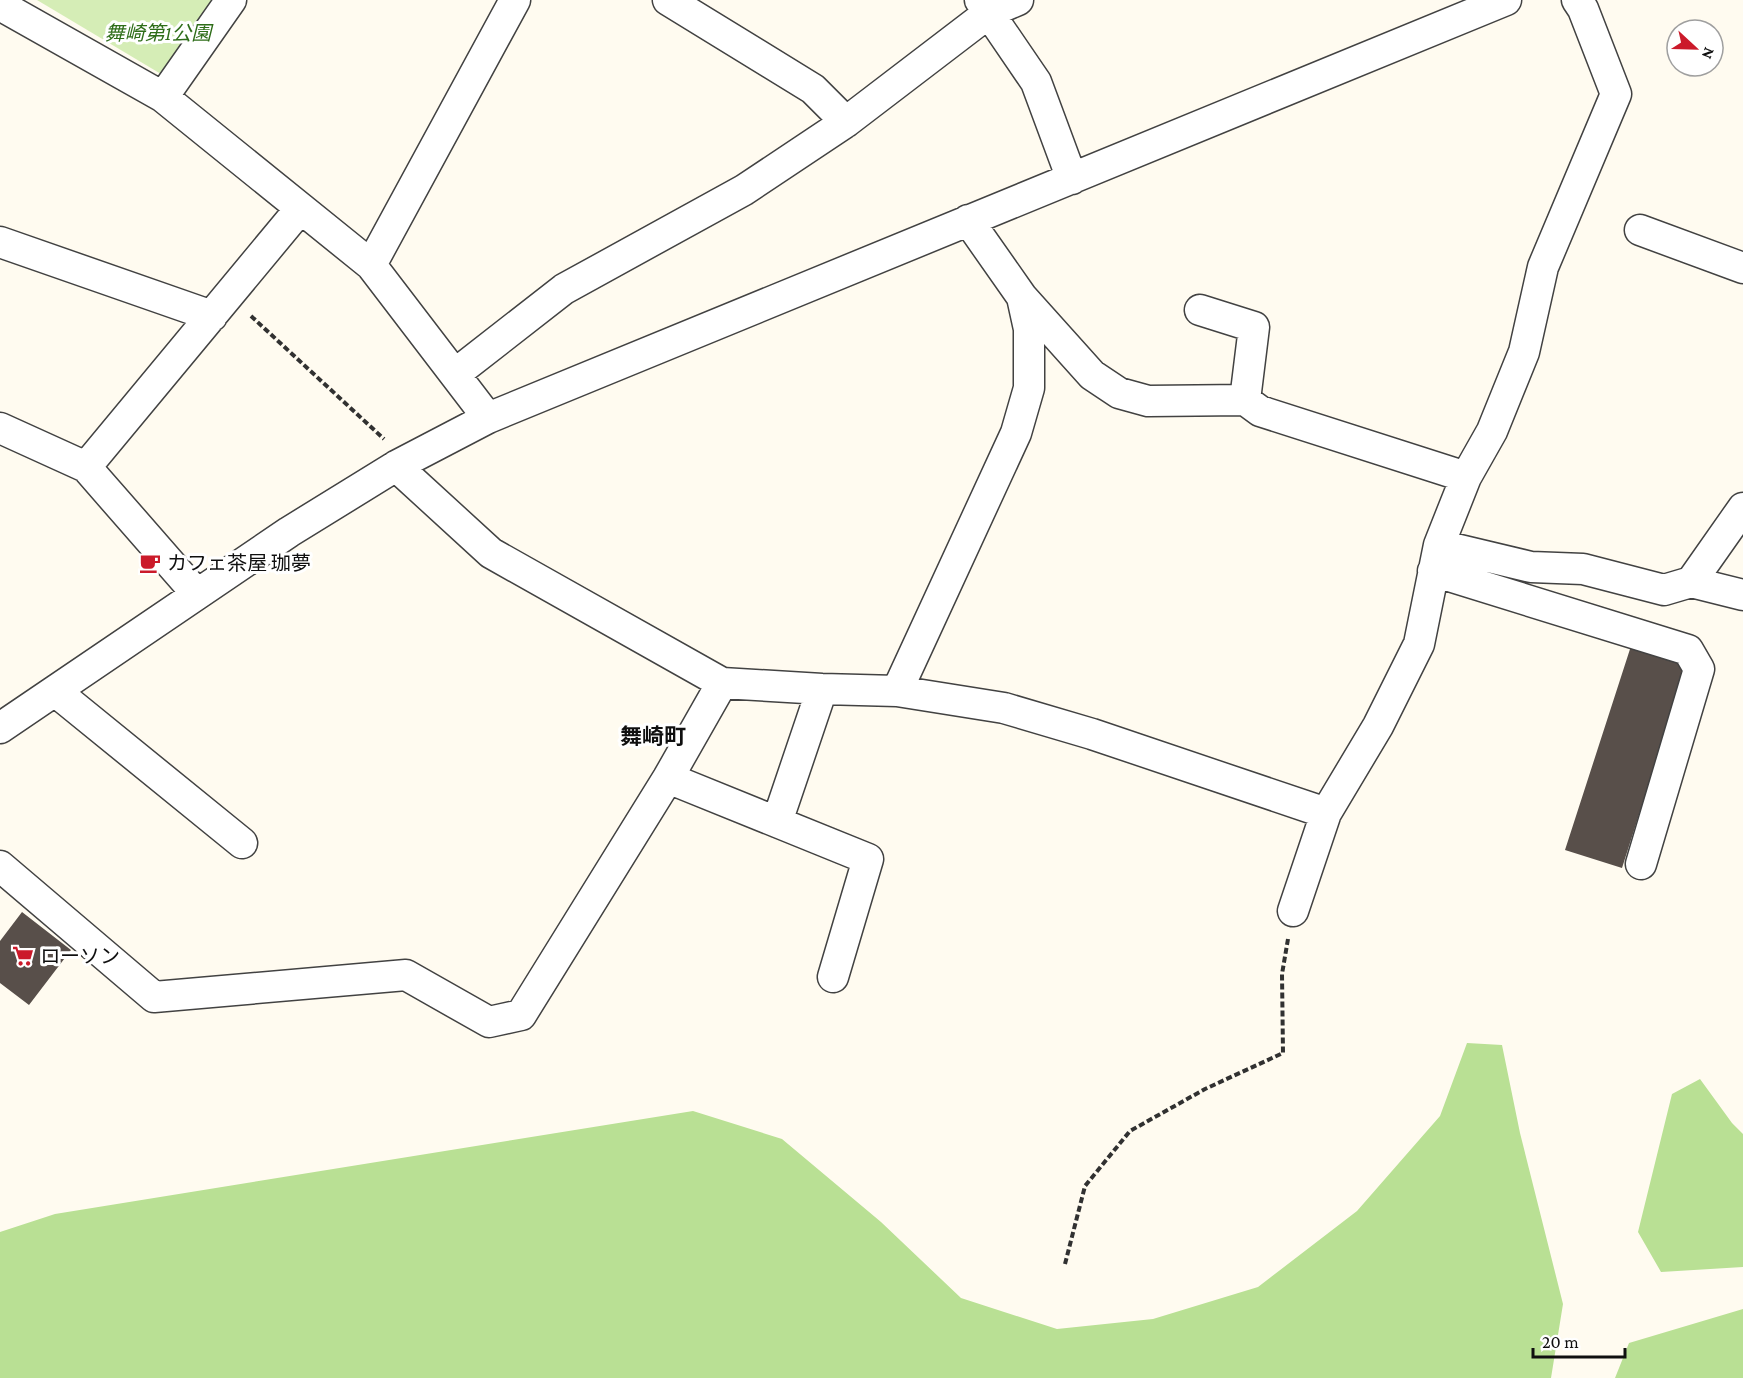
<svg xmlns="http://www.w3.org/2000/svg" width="1743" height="1378" viewBox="0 0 1743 1378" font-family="'Crimson Pro','Noto Sans JP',serif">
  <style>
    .green { fill: #d5edb6 }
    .forest { fill: #b9e094 }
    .building { fill: #584f4a }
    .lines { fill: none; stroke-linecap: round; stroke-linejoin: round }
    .minor-casing { stroke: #424242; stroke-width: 33 }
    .path { stroke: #313131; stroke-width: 4; stroke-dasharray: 6 3; stroke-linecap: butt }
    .minor { stroke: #fff; stroke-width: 30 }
    .labels { text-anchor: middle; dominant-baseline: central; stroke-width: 6; stroke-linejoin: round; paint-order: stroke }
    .park-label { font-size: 20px; font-style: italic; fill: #2e6d19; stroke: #fff }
    .poi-label { font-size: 20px; fill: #0f0f0f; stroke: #fff; text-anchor: start }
    .quarter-label { font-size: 22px; font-weight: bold; fill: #0f0f0f; stroke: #fff }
  </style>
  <rect width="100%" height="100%" fill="#fffbf0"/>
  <!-- green -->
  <path class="green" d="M37,0H220L172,70L161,74Z"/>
  <!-- forest -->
  <path class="forest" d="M1467,1043L1502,1045L1520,1133L1563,1304L1551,1378H0V1232L55,1214L693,1111L782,1139L881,1222L961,1298L1057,1329L1153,1319L1258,1287L1357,1211L1440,1116Z
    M1700,1079L1732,1123L1743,1134V1267L1661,1272L1638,1232L1672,1094Z
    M1743,1309V1378H1615L1629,1343Z"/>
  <!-- building -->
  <path class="building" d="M1631,646L1687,664L1622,868L1565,850Z
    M22,912L71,950L29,1005L0,983V941Z"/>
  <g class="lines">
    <defs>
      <path id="minor" d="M668,0L813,89L846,122
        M980,0L1036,82L1072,179
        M0,5L163,97L371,265L488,418
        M163,97L231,0
        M1640,230L1743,268
        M0,242L212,316
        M371,265L515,0
        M1022,297L1092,375L1119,393L1148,401L1245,400
        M1200,310L1254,327L1245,400L1260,411L1466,477
        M455,374L564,289L744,190L846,122L990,12L1018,0
        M0,428L86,467L197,594
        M396,466L491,553L722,683L822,689L897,691L1004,708L1092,734L1326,813L1378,726L1419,644L1439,545L1466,477L1492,431L1524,352L1543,267L1616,94L1583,9L1577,0
        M86,467L300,209
        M1439,545L1531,567L1583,569L1664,590L1691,582L1743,595
        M1433,571L1688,650L1699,669L1641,864
        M1691,582L1743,508
        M55,691L242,843
        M897,691L1016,433L1029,388V329L1022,297L968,220
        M0,728L289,532L396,466L488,418L1506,0
        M668,778L868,859L833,977
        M777,822L822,689
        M0,866L154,997L406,975L489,1022L521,1015L668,778L722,683
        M1293,911L1326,813"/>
    </defs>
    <!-- minor casing -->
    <use href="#minor" class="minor-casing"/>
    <!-- path -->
    <path class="path" d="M251,316L384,439
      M1065,1264L1085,1186L1130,1131L1205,1089L1283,1053L1282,974L1288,939"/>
    <!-- minor -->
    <use href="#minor" class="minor"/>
  </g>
  <!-- icons -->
  <defs>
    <symbol id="cafe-bare" viewBox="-9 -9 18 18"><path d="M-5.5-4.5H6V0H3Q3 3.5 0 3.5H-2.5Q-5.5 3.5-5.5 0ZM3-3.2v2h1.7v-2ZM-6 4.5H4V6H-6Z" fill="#cb1a2a" stroke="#fff" stroke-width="2.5" paint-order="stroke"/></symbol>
    <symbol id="supermarket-bare" viewBox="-9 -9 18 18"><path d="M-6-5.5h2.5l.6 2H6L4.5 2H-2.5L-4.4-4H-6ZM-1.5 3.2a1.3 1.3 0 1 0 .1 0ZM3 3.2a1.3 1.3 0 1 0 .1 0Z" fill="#cb1a2a" stroke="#fff" stroke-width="2.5" paint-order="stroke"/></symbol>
  </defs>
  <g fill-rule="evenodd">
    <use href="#cafe-bare" x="135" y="548" width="30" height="30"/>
    <use href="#supermarket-bare" x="8" y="941" width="30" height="30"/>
  </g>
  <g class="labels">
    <!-- park labels -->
    <g class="park-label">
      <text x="158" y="33">舞崎第1公園</text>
    </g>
    <!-- poi labels -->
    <g class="poi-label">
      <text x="167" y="563">カフェ茶屋 珈夢</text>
      <text x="40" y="956">ローソン</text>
    </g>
    <!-- quarter labels -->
    <g class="quarter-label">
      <text x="653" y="736">舞崎町</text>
    </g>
  </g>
  <!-- north arrow -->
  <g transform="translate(1695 48) rotate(112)"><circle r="28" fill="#ffffff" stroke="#9f9f9f" stroke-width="1.5"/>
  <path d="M0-4.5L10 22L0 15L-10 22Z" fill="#cb1a2a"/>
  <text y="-9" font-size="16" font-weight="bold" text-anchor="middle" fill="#0f0f0f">N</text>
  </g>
  <!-- scale -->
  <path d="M1533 1348v9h92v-9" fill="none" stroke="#0f0f0f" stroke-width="3"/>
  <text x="1542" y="1348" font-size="18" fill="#0f0f0f" stroke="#ffffff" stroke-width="4.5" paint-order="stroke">20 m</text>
</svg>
